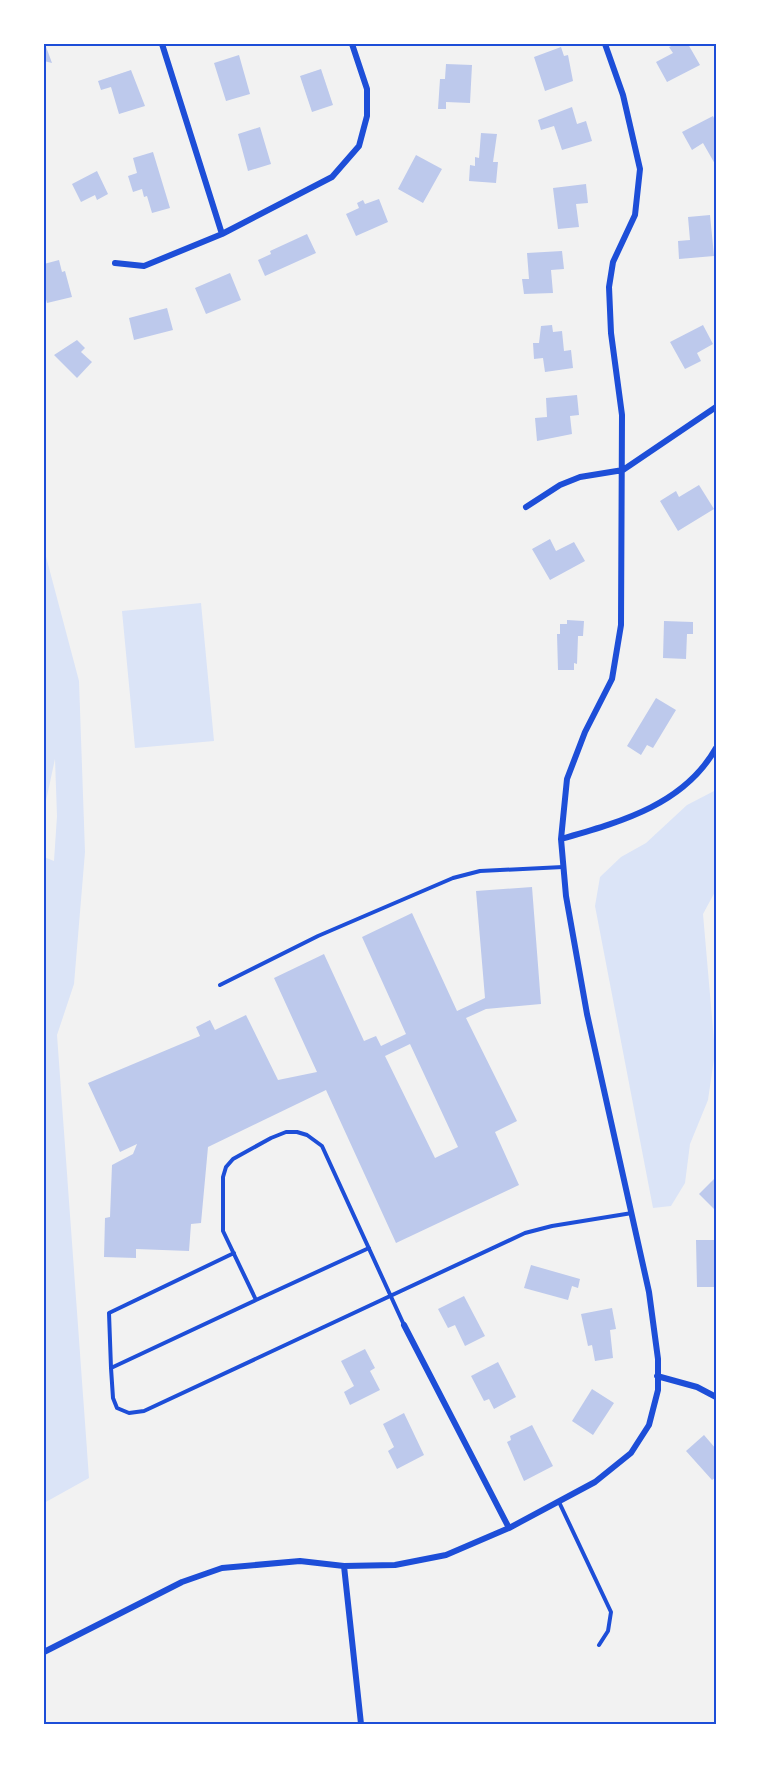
<svg xmlns="http://www.w3.org/2000/svg" width="760" height="1768" viewBox="0 0 760 1768" font-family="'Sofia Sans Condensed',sans-serif">
  <style>
    .green { fill: #dbe4f7 }
    .building { fill: #bdc9ec; fill-rule: evenodd }
    .lines { fill: none; stroke-linecap: round; stroke-linejoin: round }
    .service { stroke: #1d4ed8; stroke-width: 4 }
    .minor { stroke: #1d4ed8; stroke-width: 6 }
    .neatline { fill: none; stroke: #1d4ed8; stroke-width: 2 }
  </style>
  <rect width="100%" height="100%" fill="#f2f2f2"/>
  <!-- green -->
  <path class="green" d="M44,549L79,681L85,852L74,984L57,1035L89,1478L44,1503V844V857L54,861L57,816L55,759L44,810Z
    M201,603L214,741L135,748L122,611Z
    M716,790V890L703,914L715,1052L708,1100L690,1144L685,1183L671,1206L653,1208L595,906L600,877L621,857L646,843L687,805Z"/>
  <!-- building -->
  <path class="building" d="M44,44H45L52,63L44,61Z
    M676,44H688L700,65L667,82L656,62L673,53L669,47Z
    M561,47L564,56L568,55L573,81L545,91L534,57Z
    M239,55L250,94L226,101L214,63Z
    M446,64L472,65L470,103L446,102V109H438L440,79H445Z
    M321,69L333,105L312,112L300,76Z
    M131,70L145,106L119,114L111,87L101,90L98,81Z
    M572,107L577,124L586,121L592,141L562,150L554,126L541,130L538,120Z
    M713,116L716,122L715,164L703,143L692,150L682,132Z
    M260,127L271,164L248,171L238,134Z
    M481,133L497,134L493,162H498L496,183L469,181L470,165L475,166V157L479,158Z
    M153,152L170,208L152,213L147,196L144,197L142,189L133,192L128,176L137,173L133,158Z
    M416,155L442,169L423,203L398,189Z
    M97,171L108,194L97,200L95,195L81,202L72,184Z
    M586,184L588,203L576,204L579,227L558,229L553,188Z
    M379,199L388,222L356,236L346,214L359,208L357,203L363,200L365,204Z
    M710,215L714,256L679,259L678,241L690,240L688,217Z
    M307,234L316,253L265,276L258,260L271,254L270,251Z
    M562,251L564,269L551,270L553,293L524,294L522,279H529L527,253Z
    M59,260L62,272L65,271L72,297L47,303L44,292V264Z
    M230,273L241,300L206,314L195,288Z
    M167,308L173,330L134,340L129,318Z
    M552,325L553,332L562,331L564,351L571,350L573,368L545,372L543,358L534,359L533,343H539L541,326Z
    M703,325L713,344L697,353L701,361L685,369L670,342Z
    M77,340L85,348L81,352L92,362L77,378L54,355Z
    M577,395L579,415L570,416L572,434L537,441L535,418L547,417L546,398Z
    M699,485L714,509L678,531L660,501L676,491L679,497Z
    M550,539L556,551L574,542L585,561L550,580L532,549Z
    M567,620L584,621L583,636H578L577,664L574,663V670H558L557,634H560V624H567Z
    M664,621L693,622V634H687L686,659L663,658Z
    M656,698L676,710L653,748L647,745L641,755L627,746Z
    M532,887L541,1004L486,1009L466,1018L517,1121L495,1132L519,1185L396,1243L326,1090L208,1147L201,1223L191,1224L189,1251L136,1249V1258L104,1257L105,1218L110,1217L112,1165L133,1154L137,1144L120,1152L88,1083L200,1036L196,1027L210,1020L215,1030L246,1015L278,1080L317,1072L274,978L324,954L364,1041L376,1036L381,1046L406,1034L362,937L412,913L457,1011L485,998L476,891ZM410,1044L458,1147L435,1158L385,1056Z
    M716,1177V1211L699,1194Z
    M696,1240H716V1287H697Z
    M531,1265L580,1279L578,1288L572,1286L568,1300L524,1288Z
    M464,1296L485,1336L465,1346L455,1325L448,1328L438,1309Z
    M612,1308L616,1329L610,1330L613,1358L595,1361L592,1345L588,1346L581,1314Z
    M365,1349L375,1368L370,1371L380,1390L350,1405L344,1392L354,1386L341,1361Z
    M498,1362L516,1397L494,1409L489,1399L484,1401L471,1376Z
    M592,1389L614,1403L593,1435L572,1421Z
    M404,1413L424,1455L397,1469L388,1451L394,1447L383,1424Z
    M532,1425L553,1466L524,1481L507,1442L511,1440L510,1436Z
    M704,1435L716,1449V1477L712,1480L686,1451Z"/>
  <g class="lines">
    <!-- service -->
    <path class="service" d="M220,985L318,936L453,878L480,871L563,867
      M369,1248L256,1300L223,1231V1177L226,1167L233,1159L271,1138L286,1132H297L307,1135L322,1146L404,1325
      M234,1253L109,1313L111,1368L256,1300
      M111,1368L113,1398L117,1408L129,1413L144,1411L525,1233L552,1226L632,1213
      M559,1502L611,1612L608,1631L599,1645"/>
    <!-- minor -->
    <path class="minor" d="M162,44L222,234
      M115,263L144,266L222,234L332,177L359,146L367,116V89L352,44
      M526,507L560,485L580,477L623,470L716,407
      M561,839C620,822 684,805 716,748
      M404,1325L509,1528
      M657,1376L697,1387L716,1397
      M344,1566L361,1724
      M44,1652L182,1582L222,1568L300,1561L344,1566L395,1565L446,1555L509,1528L595,1482L631,1453L649,1425L658,1390V1359L649,1292L587,1014L566,896L561,839L567,779L585,732L612,679L621,625L622,415L611,333L609,287L613,262L635,215L640,169L623,95L605,44"/>
  </g>
  <!-- border -->
  <rect width="760" height="1768" fill="none" stroke="#ffffff" stroke-width="90"/>
  <rect x="45" y="45" width="670" height="1678" class="neatline"/>
</svg>
